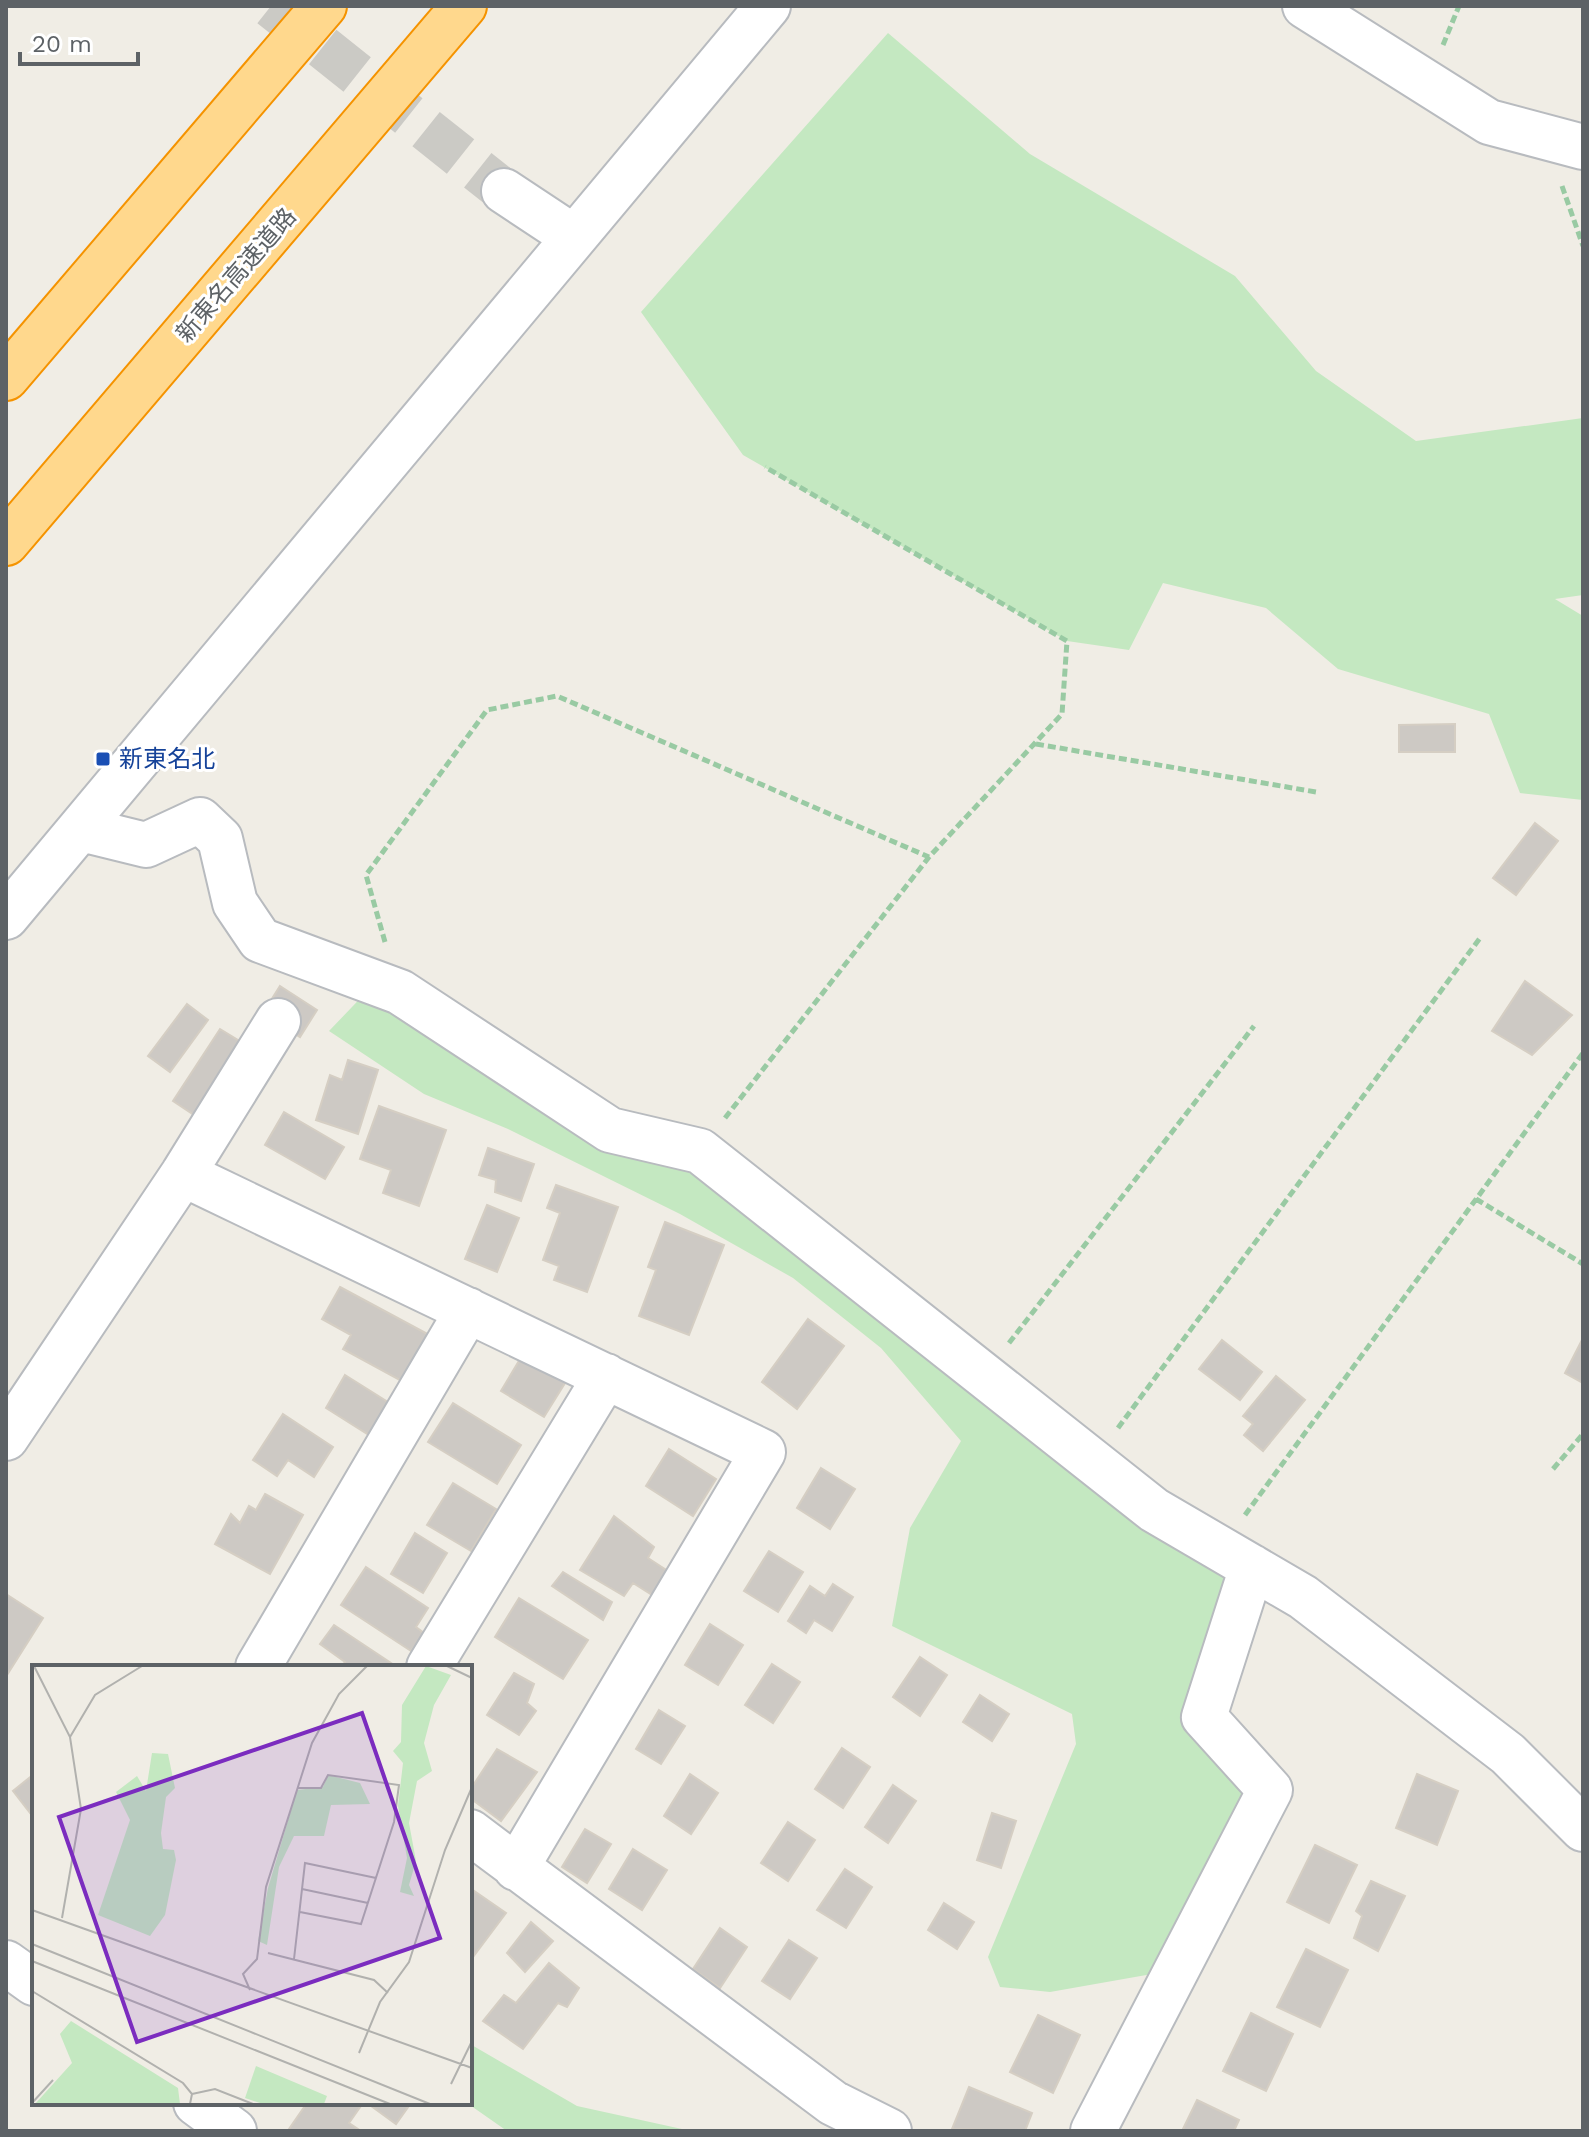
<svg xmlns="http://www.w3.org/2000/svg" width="1589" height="2137" viewBox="0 0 1589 2137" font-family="'Work Sans','Noto Sans JP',sans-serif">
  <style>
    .green { fill: #c4e8c1 }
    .building { fill: #cdc9c4; stroke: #d5cec3; stroke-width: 2 }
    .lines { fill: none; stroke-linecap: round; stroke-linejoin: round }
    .minor-tunnel { stroke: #cbcac5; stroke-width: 44; stroke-dasharray: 44 22; stroke-linecap: butt }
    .minor-casing { stroke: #b8bbbf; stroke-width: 48 }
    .highway-casing { stroke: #f59300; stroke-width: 48 }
    .path { stroke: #99caa3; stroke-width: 5; stroke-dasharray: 8 4; stroke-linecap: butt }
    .minor { stroke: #fff; stroke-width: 44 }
    .highway { stroke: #ffd88d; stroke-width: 44 }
    .transit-dot { fill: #1a4fb4; stroke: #fff; stroke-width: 3 }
    .labels { text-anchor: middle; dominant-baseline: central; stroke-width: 6; stroke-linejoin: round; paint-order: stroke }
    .street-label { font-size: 24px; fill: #5d6266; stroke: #fff }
    .transit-label { font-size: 24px; fill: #164399; stroke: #fff; text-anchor: start }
    .inset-road { fill: none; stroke: #b1b1ae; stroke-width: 2 }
    .view { fill: #7b2cbf; fill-opacity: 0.15; stroke: #7b2cbf; stroke-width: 4 }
    .inset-edge { fill: none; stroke: #5d6266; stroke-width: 4 }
  </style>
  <rect width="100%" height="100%" fill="#f0ede5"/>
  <!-- green -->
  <path class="green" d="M888,33L1030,154L1235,276L1316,371L1416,441L1583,418V595L1555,599L1583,616V800L1520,793L1489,714L1338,669L1266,608L1163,583L1129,650L1067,641L743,455L641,312Z
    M375,983L691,1163L1242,1561L1206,1727L1270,1790L1152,1974L1050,1992L1000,1987L988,1957L1076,1744L1072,1714L892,1626L910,1528L961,1441L881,1348L793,1278L680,1214L508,1129L424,1094L329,1031Z
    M470,2044L577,2106L691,2131H507L467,2103Z"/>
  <!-- building -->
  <path class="building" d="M1455,724V752H1399V725Z
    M1535,823L1558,841L1516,895L1493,878Z
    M1525,981L1572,1015L1532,1055L1492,1031Z
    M280,986L317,1010L300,1037L263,1013Z
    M187,1004L208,1020L170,1072L148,1056Z
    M220,1029L241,1042L203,1121L173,1101Z
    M348,1060L378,1070L358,1134L316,1120L330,1075L342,1080Z
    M379,1106L446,1130L419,1206L383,1193L391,1170L360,1159Z
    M284,1112L344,1147L325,1179L265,1145Z
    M488,1148L534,1164L521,1201L495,1192L496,1180L479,1175Z
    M556,1185L618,1207L587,1292L554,1280L559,1266L543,1260L560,1213L547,1208Z
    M487,1205L519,1218L497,1272L465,1259Z
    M665,1222L724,1245L689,1335L639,1316L656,1270L648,1267Z
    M340,1287L433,1337L407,1384L343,1349L351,1335L322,1319Z
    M808,1319L844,1346L797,1409L762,1382Z
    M1583,1338V1383L1565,1373Z
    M1222,1340L1262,1372L1240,1400L1199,1369Z
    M526,1349L570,1375L544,1417L501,1391Z
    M345,1375L388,1402L369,1435L326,1408Z
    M1276,1376L1305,1400L1263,1451L1244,1435L1253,1424L1243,1416Z
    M453,1403L521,1445L497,1484L428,1442Z
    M283,1414L333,1447L314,1477L288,1460L277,1476L253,1460Z
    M669,1449L716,1479L693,1516L646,1486Z
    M821,1468L855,1489L830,1529L797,1508Z
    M453,1483L496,1509L471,1551L427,1525Z
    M265,1494L303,1515L270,1574L215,1544L231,1514L240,1523L249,1506L256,1510Z
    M614,1516L654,1547L648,1558L671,1573L657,1598L633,1583L624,1596L580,1570Z
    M415,1533L447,1553L423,1593L391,1574Z
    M769,1551L803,1572L778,1612L744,1591Z
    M366,1567L428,1608L416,1627L424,1633L411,1651L341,1605Z
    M563,1572L612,1602L603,1620L552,1586Z
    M833,1584L853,1597L832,1631L814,1620L806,1633L788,1621L810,1586L825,1596Z
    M6,1594L43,1618L7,1675H6Z
    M519,1598L588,1640L563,1679L495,1637Z
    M710,1624L743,1645L718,1685L685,1665Z
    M334,1625L397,1667H341L345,1662L320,1644Z
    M920,1657L947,1675L920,1716L893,1697Z
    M772,1664L800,1682L773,1723L745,1705Z
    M514,1673L534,1684L527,1703L536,1711L519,1735L487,1715Z
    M980,1695L1009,1714L992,1741L963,1722Z
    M659,1710L685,1726L661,1764L636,1749Z
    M842,1748L870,1767L843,1808L815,1789Z
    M497,1749L537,1772L501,1821L470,1798V1790Z
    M34,1774V1818L13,1791Z
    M690,1774L718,1793L691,1834L664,1816Z
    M1417,1774L1458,1791L1437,1845L1396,1828Z
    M893,1785L916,1801L888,1843L865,1827Z
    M992,1813L1016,1821L1001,1868L977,1860Z
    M788,1822L815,1840L788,1881L761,1863Z
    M585,1829L611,1844L587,1883L562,1867Z
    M1315,1845L1357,1865L1329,1923L1287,1902Z
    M633,1849L667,1870L642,1910L609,1889Z
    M845,1869L872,1887L846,1928L817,1910Z
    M1371,1881L1405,1896L1378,1951L1354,1938L1362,1916L1356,1911Z
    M470,1888L506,1913L470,1961Z
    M944,1903L974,1922L957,1949L928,1930Z
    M531,1922L553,1941L525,1972L507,1953Z
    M720,1928L747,1947L720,1988L693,1969Z
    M789,1940L817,1958L790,1999L762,1981Z
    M1306,1949L1348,1970L1320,2027L1277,2007Z
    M549,1963L579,1988L567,2007L558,2003L523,2049L483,2021L504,1995L516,2003Z
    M1251,2013L1293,2034L1266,2091L1223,2071Z
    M1038,2015L1080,2035L1053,2093L1010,2072Z
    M969,2087L1032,2113L1025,2131L952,2129Z
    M1197,2100L1239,2120L1234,2131H1182Z
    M307,2103H363L349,2123L361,2131H292L289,2129Z
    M367,2103H411L396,2124Z"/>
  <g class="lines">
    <!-- minor-tunnel -->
    <path class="minor-tunnel" d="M271,6L504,191"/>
    <defs>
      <path id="minor" d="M1305,6L1489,122L1583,147
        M504,191L572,236
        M81,829L146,845L200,820L220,839L235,903L260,940L400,992L610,1130L700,1151L1154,1510L1303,1597L1508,1754L1583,1829
        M6,917L768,6
        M183,1174L763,1452L516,1868
        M6,1438L183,1174L278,1021
        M258,1667L468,1310
        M429,1667L606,1376
        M470,1832L833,2103L889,2131
        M6,1963L34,1983
        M196,2103L234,2131
        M1093,2131L1270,1790L1204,1717L1252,1567"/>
      <path id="highway" d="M6,378L324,6
        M6,543L464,6"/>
    </defs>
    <!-- minor casing -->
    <use href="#minor" class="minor-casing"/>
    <!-- highway casing -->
    <use href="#highway" class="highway-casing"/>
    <!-- path -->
    <path class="path" d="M1443,45L1459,6
      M1562,186L1583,246
      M1036,744L1316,792
      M385,942L366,875L487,710L557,696L929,857
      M725,1118L929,857L1062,714L1067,641L765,467
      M1476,1199L1583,1264
      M1009,1343L1254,1026
      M1118,1428L1480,938
      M1553,1469L1583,1434
      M1245,1515L1583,1053"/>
    <!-- minor -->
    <use href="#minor" class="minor"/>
    <!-- highway -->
    <use href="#highway" class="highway"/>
  </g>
  <!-- markers -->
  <rect class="transit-dot" x="95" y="751" width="16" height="16" rx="4"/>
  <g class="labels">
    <!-- street labels -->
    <g class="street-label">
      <text transform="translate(236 275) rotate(-49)">新東名高速道路</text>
    </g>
    <!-- transit labels -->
    <g class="transit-label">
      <text x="119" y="759">新東名北</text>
    </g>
  </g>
  <!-- overview -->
  <g transform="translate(32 1665)">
    <rect width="440" height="440" fill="#f0ede5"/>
    <path d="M394,1L419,10L402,40L392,78L400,106L385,116L377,158L384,196L377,220L382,231L368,227L375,193L366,141L371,98L361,86L369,77L370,40ZM120,88L136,89L143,123L134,132L129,168L131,184L142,185L144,195L133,250L118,271L66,250L98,155L84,127L105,111L114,126ZM296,110L328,118L338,139L299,140L292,171H262L247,202L235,280L226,276L236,223L265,125L291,122ZM39,356L146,423L148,439H3L40,398L28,369ZM224,401L295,431L292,439H231L213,433Z" fill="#c4e8c1"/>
    <path class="inset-road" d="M2,1L38,72L49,144L30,253M415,1L440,13M38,72L63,30L110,1M266,123H289L296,110L367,120L362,157L329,259L268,247M270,224L336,238M0,245L440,403M0,279L398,439M236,288L342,315L356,328M262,294L273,198L344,213M0,296L358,439M218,325L211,309L225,294L234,222L280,78L307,29L335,1M0,326L151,418L160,429L158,439M327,388L348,337L377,297L413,185L440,122M419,419L440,376M160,429L183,424L221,439M0,438L21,415"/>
    <path class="view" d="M330,48L408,273L105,377L27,152Z"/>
    <rect width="440" height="440" class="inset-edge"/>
  </g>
  <!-- border -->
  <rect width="1589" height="2137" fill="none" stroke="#5d6266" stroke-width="16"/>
  <!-- scale -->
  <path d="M20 52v12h118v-12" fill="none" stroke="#5d6266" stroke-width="4"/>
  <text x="32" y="52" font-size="24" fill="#5d6266" stroke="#ffffff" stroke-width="6" paint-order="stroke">20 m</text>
</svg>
